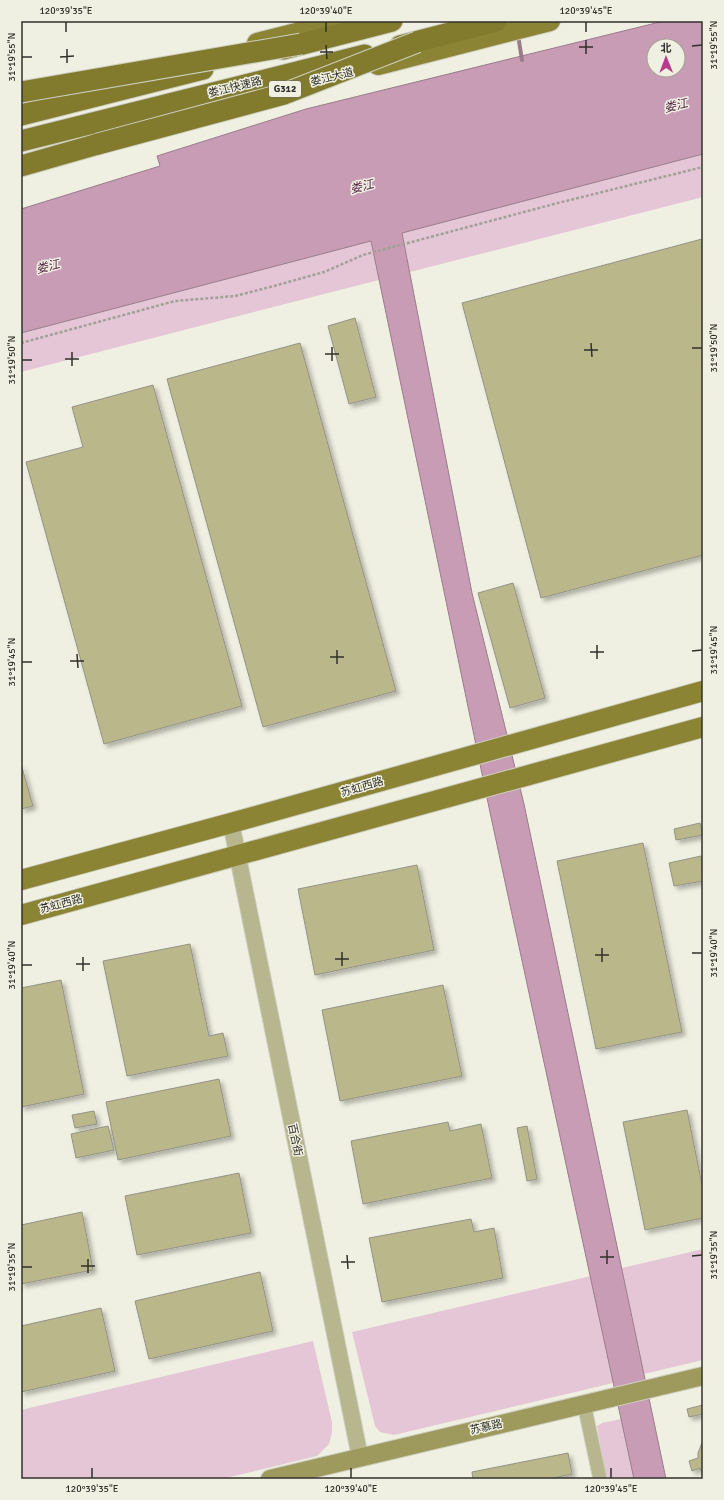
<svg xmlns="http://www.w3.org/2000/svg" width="724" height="1500" viewBox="0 0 724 1500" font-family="Signika,'Noto Sans SC',sans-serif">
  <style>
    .green { fill: #e5c6d7 }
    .water { fill: #c79cb4; stroke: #9a7c8b; fill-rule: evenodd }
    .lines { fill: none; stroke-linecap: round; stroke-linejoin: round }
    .stream { stroke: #9a7c8b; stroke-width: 4 }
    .building { fill: #bab78b; stroke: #949387; filter: url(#shadow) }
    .minor-casing { stroke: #cecec1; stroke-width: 15 }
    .tertiary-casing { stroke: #cecec1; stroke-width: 18 }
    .secondary-casing { stroke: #cecec1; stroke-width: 20 }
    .primary-casing { stroke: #cecec1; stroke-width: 22 }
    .trunk-casing { stroke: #cecec1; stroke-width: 23 }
    .path { stroke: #a1a197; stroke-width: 2.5; stroke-dasharray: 3 2; stroke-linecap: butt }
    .minor { stroke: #b8b68e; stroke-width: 13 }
    .tertiary { stroke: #b8b68e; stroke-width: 16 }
    .secondary { stroke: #9e995c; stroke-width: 18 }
    .primary { stroke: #8b8434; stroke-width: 20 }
    .trunk { stroke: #827b2d; stroke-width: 21 }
    .trunk-bridge-casing { stroke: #cecec1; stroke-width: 23; stroke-linecap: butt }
    .trunk-bridge { stroke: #827b2d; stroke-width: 21 }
    .ticks { fill: none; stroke: #31312b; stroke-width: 1.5 }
    .labels { text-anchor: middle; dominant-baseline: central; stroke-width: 3; stroke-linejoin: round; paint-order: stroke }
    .shield { fill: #f0f0e2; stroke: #6a6a62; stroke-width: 1 }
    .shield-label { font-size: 10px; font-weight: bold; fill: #31312b }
    .street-label { font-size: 11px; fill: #31312b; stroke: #f0f0e2 }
    .water-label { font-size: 12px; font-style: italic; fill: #4f1b3d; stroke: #f0f0e2 }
    .neatline { fill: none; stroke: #31312b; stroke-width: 1.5 }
    .ticks-label { font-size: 10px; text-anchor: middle; fill: #31312b }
  </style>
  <defs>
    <filter id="shadow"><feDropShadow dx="3.5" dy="3.5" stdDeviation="2" flood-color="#0004"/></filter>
  </defs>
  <rect width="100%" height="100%" fill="#f0f0e2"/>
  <!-- green -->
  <path class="green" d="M703,154V197L410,272L402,233Z
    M371,241L379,280L21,372V333Z
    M703,1249V1360L644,1374L622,1268Z
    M591,1276L613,1383L394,1435L380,1432L375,1426L352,1332Z
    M313,1341L332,1422V1433L329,1444L317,1456L222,1479H21V1410Z
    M621,1419L634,1479H606L597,1426L602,1423Z"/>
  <!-- water -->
  <path class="water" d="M664,21H703V154L402,233L472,593L524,804L666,1479H634L491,817L371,241L21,333V209L160,166L157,156L306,109ZM654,46H678V70H654Z"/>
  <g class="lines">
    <!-- stream -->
    <path class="stream" d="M518,35L522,60"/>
  </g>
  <!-- building -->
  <path class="building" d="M702,239L703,555L541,598L462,303Z
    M355,318L376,397L349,404L328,326Z
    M300,343L396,691L263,727L167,379Z
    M153,385L242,706L104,744L26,462L83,447L72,407Z
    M513,583L545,698L510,708L478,593Z
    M21,764L33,806L21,809Z
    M700,823L703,835L676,840L674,829Z
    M643,843L682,1032L596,1049L557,861Z
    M701,856L703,881L674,886L669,863Z
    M417,865L434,950L315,975L298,889Z
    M190,944L209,1036L223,1033L228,1056L127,1076L103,961Z
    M61,980L84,1094L21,1107V988Z
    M443,985L462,1076L340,1101L322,1010Z
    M219,1079L231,1136L118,1160L106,1102Z
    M687,1110L703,1190V1218L645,1230L623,1122Z
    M94,1111L97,1124L75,1128L72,1115Z
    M448,1122L450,1131L481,1124L492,1178L363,1204L351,1141Z
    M108,1126L114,1150L76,1158L71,1134Z
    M527,1126L537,1179L527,1181L517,1128Z
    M239,1173L251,1233L137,1255L125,1196Z
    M82,1212L93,1270L21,1284V1225Z
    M471,1219L474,1232L494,1228L503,1278L382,1302L369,1238Z
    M260,1272L273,1331L149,1359L135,1301Z
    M101,1308L115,1371L21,1392V1326Z
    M703,1405V1414L689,1417L687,1409Z
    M703,1440V1476L700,1468L692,1471L689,1461L698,1458V1453Z
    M568,1453L572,1474L549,1479H473L472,1472Z"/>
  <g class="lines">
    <defs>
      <path id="minor" d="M584,1404L600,1479"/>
      <path id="tertiary" d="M231,823L360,1457"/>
      <path id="secondary" d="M270,1479L703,1376"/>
      <path id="primary" d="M257,43L344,21
        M378,65L550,21
        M21,880L231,823L703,691
        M21,915L703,727"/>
      <path id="trunk" d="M400,46L496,21
        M283,49L392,21
        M21,115L203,69
        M21,141L365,55
        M21,166L98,144"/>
    </defs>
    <!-- minor casing -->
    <use href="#minor" class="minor-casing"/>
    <!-- tertiary casing -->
    <use href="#tertiary" class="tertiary-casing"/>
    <!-- secondary casing -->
    <use href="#secondary" class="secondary-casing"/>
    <!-- primary casing -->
    <use href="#primary" class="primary-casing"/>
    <!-- trunk casing -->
    <use href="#trunk" class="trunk-casing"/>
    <!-- path -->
    <path class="path" d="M21,343L175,301L235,296L274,286L324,272L363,255L554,204L703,167"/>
    <!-- minor -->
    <use href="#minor" class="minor"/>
    <!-- tertiary -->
    <use href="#tertiary" class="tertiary"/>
    <!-- secondary -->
    <use href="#secondary" class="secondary"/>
    <!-- primary -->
    <use href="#primary" class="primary"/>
    <!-- trunk -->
    <use href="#trunk" class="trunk"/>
    <defs>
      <path id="trunk-bridge" d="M21,92L301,44
        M98,144L284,94L417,42"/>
    </defs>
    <!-- trunk-bridge casing -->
    <use href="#trunk-bridge" class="trunk-bridge-casing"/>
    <!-- trunk-bridge -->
    <use href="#trunk-bridge" class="trunk-bridge"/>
  </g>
  <!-- ticks -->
  <path class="ticks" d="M66,22V32M326,22V32M586,22V32M586,40V54M326,45L327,59M692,46L702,45M579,47H593M67,49V63M320,52H333M22,57H32M60,57L74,56M591,343L592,357M332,347V361M692,348H702M584,350H598M72,352V366M325,354H339M65,359H79M22,360H32M597,645V659M337,650V664M692,651L702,650M590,652H604M77,654L78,668M330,657H344M70,661H84M22,662H32M602,948V962M342,952V966M692,953H702M595,955H609M83,957V971M335,959H349M76,964H90M22,965H32M607,1250V1264M347,1255L348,1269M692,1256L702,1255M600,1257H614M88,1259V1273M341,1262H355M81,1266H95M22,1267H32M92,1468V1478M351,1468V1478M611,1468V1478"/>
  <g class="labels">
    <!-- shield labels -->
    <rect class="shield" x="269" y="81" width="32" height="16" rx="3"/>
    <g class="shield-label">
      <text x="285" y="89">G312</text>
    </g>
    <!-- street labels -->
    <g class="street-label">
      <text transform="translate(332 77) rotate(-14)">娄江大道</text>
      <text transform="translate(235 87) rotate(-14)">娄江快速路</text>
      <text transform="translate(362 787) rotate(-16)">苏虹西路</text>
      <text transform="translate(61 904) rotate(-15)">苏虹西路</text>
      <text transform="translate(295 1140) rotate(78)">百合街</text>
      <text transform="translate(486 1427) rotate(-13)">苏慕路</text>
    </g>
    <!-- water labels -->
    <g class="water-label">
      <text transform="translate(676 106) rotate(-14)">娄江</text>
      <text transform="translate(362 187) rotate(-14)">娄江</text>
      <text transform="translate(48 267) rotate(-14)">娄江</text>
    </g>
  </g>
  <!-- border -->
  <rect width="724" height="1500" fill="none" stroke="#f0f0e2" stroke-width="44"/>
  <!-- north arrow -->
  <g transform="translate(666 58) rotate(359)"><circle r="19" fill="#f0f0e2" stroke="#a4a499"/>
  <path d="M0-3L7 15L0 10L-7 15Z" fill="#b73c8e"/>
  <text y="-6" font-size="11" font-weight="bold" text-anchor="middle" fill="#31312b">北</text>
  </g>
  <rect x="22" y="22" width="680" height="1456" class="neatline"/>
  <g class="ticks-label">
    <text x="66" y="14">120°39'35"E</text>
    <text x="326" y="14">120°39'40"E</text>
    <text x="586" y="14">120°39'45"E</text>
    <text transform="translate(713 45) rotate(-90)" y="4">31°19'55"N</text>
    <text transform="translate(11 57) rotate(-90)" y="4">31°19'55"N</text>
    <text transform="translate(713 348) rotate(-90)" y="4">31°19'50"N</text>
    <text transform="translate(11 360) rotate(-90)" y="4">31°19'50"N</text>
    <text transform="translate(713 650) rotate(-90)" y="4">31°19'45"N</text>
    <text transform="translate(11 662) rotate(-90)" y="4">31°19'45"N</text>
    <text transform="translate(713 953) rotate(-90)" y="4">31°19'40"N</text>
    <text transform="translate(11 965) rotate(-90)" y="4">31°19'40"N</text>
    <text transform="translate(713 1255) rotate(-90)" y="4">31°19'35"N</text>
    <text transform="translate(11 1267) rotate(-90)" y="4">31°19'35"N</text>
    <text x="92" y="1492">120°39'35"E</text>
    <text x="351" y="1492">120°39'40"E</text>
    <text x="611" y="1492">120°39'45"E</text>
  </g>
</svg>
